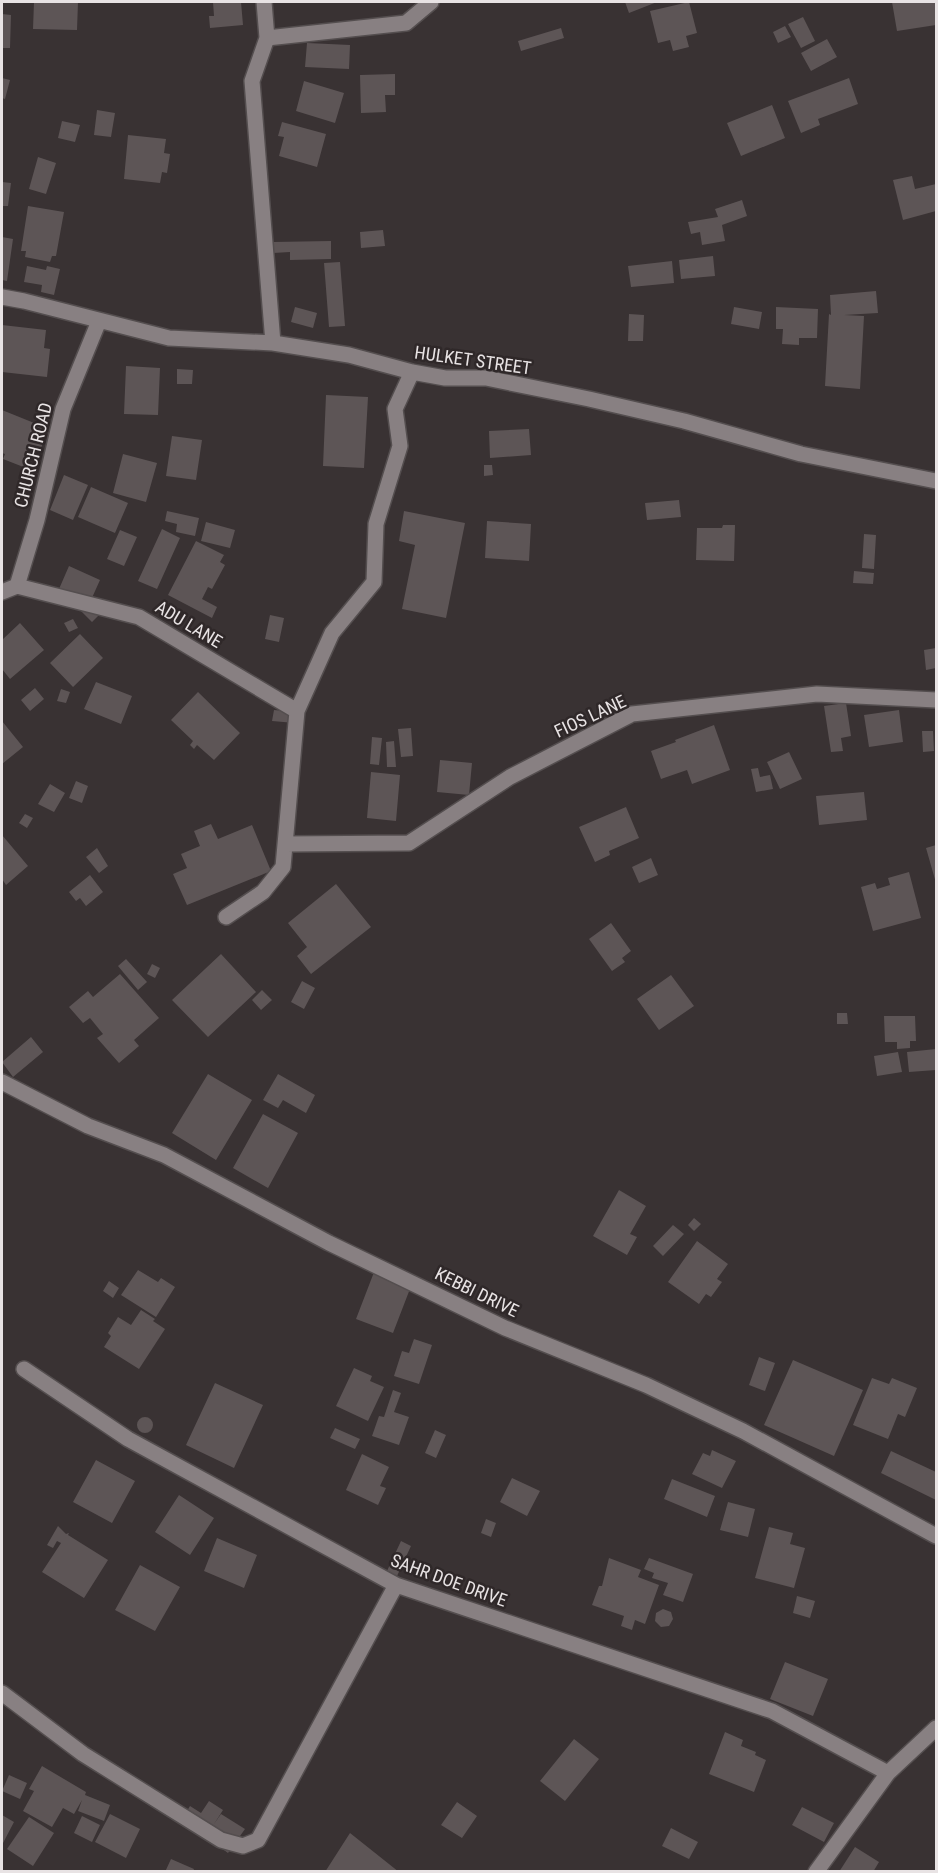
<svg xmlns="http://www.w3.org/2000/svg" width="938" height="1873" viewBox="0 0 938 1873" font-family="'Roboto Condensed',sans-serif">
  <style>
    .building { fill: #5d5556 }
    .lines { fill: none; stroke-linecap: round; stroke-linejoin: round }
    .minor-casing { stroke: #544e4f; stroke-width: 18 }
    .minor { stroke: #888082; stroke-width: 15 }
    .labels { text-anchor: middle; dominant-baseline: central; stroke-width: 5; stroke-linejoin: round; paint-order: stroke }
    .street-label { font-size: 18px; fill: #e8e3e4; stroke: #2f2829 }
  </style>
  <rect width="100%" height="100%" fill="#393233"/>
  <!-- building -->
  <path class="building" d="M34,2H78L77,30L33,29Z
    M213,2H241L243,25L210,28L209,16H214Z
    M625,2H657L629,13Z
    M689,2L697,33L686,36L689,47L673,51L670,40L658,43L650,11Z
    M892,2H936V25L897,31Z
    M2,14L11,15L10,48H2Z
    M803,17L815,41L801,48L788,24Z
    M785,26L791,37L778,43L773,32Z
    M561,28L564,38L521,51L518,41Z
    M827,39L837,57L811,71L801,53Z
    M307,43L350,45L349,69L305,67Z
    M395,74V95H385L386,112L361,113L360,75Z
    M2,78L10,80L5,99L2,98Z
    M849,78L858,104L818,119L820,125L801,133L788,101Z
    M304,81L344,93L335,123L296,111Z
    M772,105L785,138L741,156L727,123Z
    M97,110L115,113L111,137L94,135Z
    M62,121L80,125L75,142L58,138Z
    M282,122L326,134L317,167L279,156L284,137L278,136Z
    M128,135L166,139L164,153L170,154L167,173L162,172L160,183L124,179Z
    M38,157L56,163L46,194L29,189Z
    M912,176L915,189L936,184V211L903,220L893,180Z
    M2,182L11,183L8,206H2Z
    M742,200L747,216L722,225L725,241L702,245L700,232L691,234L688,222L718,217L715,209Z
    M28,206L64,212L56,256H52L50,262L25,257L26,251H21Z
    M383,230L385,246L361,248L360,232Z
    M2,237L13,239L7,281L2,280Z
    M331,241V259L290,260V252L273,253V242Z
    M713,256L715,276L681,279L679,260Z
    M672,261L674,283L631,287L628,266Z
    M340,262L345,326L329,327L324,263Z
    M27,266L46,270L47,266L60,269L54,295L41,292L42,285L24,282Z
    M876,291L878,313L844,315L864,316L860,389L825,386L829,314L831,315L830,295Z
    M295,307L317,313L313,328L291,322Z
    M734,307L762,312L759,329L731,324Z
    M776,307L818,309L817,338H799V345L782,344L783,329H776Z
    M629,314L644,315L643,341H628Z
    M2,325L46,330L44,348L50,349L47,377L2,372Z
    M126,366L160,368L158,415L124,414Z
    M177,369L193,370L192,384H177Z
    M326,395L368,397L364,468L323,466Z
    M2,410L49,429L41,448L36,446L26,468L3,459L5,454L2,453Z
    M529,429L531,455L490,458L489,431Z
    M172,436L202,440L196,480L166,476Z
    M123,454L157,463L146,502L113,493Z
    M484,465H492L493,475L484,476Z
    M64,475L88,485L73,520L50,510Z
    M91,487L128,503L115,533L78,517Z
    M679,500L681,517L647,520L645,503Z
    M167,511L199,518L195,536L176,532L177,524L165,521Z
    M404,511L465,523L446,618L402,609L415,545L399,541Z
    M487,521L531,524L529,561L485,558Z
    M206,522L235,530L230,548L201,541Z
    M723,525H735L734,561L696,560L697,528H722Z
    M162,529L180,538L157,589L138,581Z
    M120,530L137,537L124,566L107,559Z
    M864,534L876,535L874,569L862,568Z
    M196,541L224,555L220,562L225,565L212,589L208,587L202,599L217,607L212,618L168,595Z
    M69,566L100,580L91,600L103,611L92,622L79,609L87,601L59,589Z
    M854,571L874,573L873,584L853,583Z
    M270,615L284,618L279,642L265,639Z
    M73,619L78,628L69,632L64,623Z
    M20,623L44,650L10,679L2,669V640Z
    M80,634L103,658L73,687L50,663Z
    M936,648V668L926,670L924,650Z
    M96,682L132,696L121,724L84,709Z
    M35,688L44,699L30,711L21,700Z
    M61,689L70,692L66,703L57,701Z
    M198,692L240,733L214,760L197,745L194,749L190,745L193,741L171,720Z
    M846,703L851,736L841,738L843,751L831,752L824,706Z
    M274,710L296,712L295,723L272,721Z
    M899,710L903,742L869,747L864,715Z
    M2,721L23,747L2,764Z
    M714,725L730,770L692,784L687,770L661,779L651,751L676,742L675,740Z
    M411,728L413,756L401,757L398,729Z
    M922,731H933L934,751L923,752Z
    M372,737L382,738L379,765L370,764Z
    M394,741L396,767H387L386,742Z
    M789,752L802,779L780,789L767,762Z
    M440,760L472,763L469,795L437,792Z
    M758,768L760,777L770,775L773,789L756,792L751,769Z
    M371,772L400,775L396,821L367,818Z
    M76,781L88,786L82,803L69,798Z
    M50,784L65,793L54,812L38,804Z
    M864,792L867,820L819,825L816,796Z
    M626,807L639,838L609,851L610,855L595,862L579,827Z
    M25,814L33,818L27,828L19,823Z
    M211,824L218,839L252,825L271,871L187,905L173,874L187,868L181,854L200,846L194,831Z
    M2,835L28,866L6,885L2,879Z
    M936,845V883L926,848Z
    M97,848L108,866L99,873L86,857Z
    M651,858L658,875L639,883L632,867Z
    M909,872L921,918L873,931L861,887L875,883L877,889L890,885L888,878Z
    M90,875L103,892L86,906L80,898L76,901L69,892Z
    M336,884L371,927L311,974L297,956L307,947L288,923Z
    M611,923L631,951L622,958L625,962L612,971L589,939Z
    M221,954L256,992L208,1037L172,1000Z
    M126,959L147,982L138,990L118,966Z
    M152,964L160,968L155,978L147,974Z
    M120,974L159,1018L134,1040L139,1046L119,1063L97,1038L103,1034L90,1018L83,1023L69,1007L88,991L93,997Z
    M671,975L694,1006L659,1030L637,999Z
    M302,981L315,988L304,1009L291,1002Z
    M262,990L272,1000L261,1010L252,1000Z
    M837,1013H847L848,1024H837Z
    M884,1016H915L916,1041H910V1048L897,1049V1042H885Z
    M31,1037L43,1052L13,1077L2,1062Z
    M936,1049V1070L909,1072L907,1052Z
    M898,1052L902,1072L877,1076L874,1056Z
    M208,1074L252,1100L216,1160L172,1133Z
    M278,1074L315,1095L306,1113L283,1100L278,1108L263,1100Z
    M263,1114L298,1133L268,1188L233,1168Z
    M619,1190L646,1206L630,1234L637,1237L627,1255L593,1236Z
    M694,1218L701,1224L694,1231L688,1225Z
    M673,1225L684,1234L663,1256L653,1246Z
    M697,1241L728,1264L717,1279L722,1282L711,1297L706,1294L699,1304L668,1282Z
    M376,1267L413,1281L393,1333L356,1319Z
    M138,1270L158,1282L161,1278L175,1287L156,1317L121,1295Z
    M109,1281L119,1288L113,1298L103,1291Z
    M141,1310L155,1319L153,1321L165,1329L139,1369L104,1347L111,1336L108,1333L118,1317L131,1325Z
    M414,1339L432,1345L419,1384L394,1376L402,1351L409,1353Z
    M759,1357L775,1363L765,1391L749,1385Z
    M793,1360L863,1390L834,1456L764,1425Z
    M354,1368L372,1376L370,1381L384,1387L368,1421L336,1406Z
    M872,1378L889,1384L892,1378L917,1388L905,1417L898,1414L888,1439L853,1425Z
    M215,1383L263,1405L234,1468L186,1445Z
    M393,1390L401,1393L394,1412L409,1417L399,1445L372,1436L379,1416L384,1417Z
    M137 1425a8 8 0 1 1 16 0a8 8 0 1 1-16 0Z
    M335,1428L360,1439L355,1449L330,1438Z
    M435,1430L446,1435L436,1458L425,1453Z
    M712,1450L736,1461L722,1488L692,1474L703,1453L710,1456Z
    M891,1451L936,1472V1500L881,1473Z
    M362,1454L389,1467L380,1486L386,1488L378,1505L346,1490Z
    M96,1460L135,1481L112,1523L73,1502Z
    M512,1478L540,1491L527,1516L500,1502Z
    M672,1479L715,1496L707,1517L664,1499Z
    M179,1495L214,1518L190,1555L155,1532Z
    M728,1502L755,1509L748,1537L720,1530Z
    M486,1519L496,1523L491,1537L481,1533Z
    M58,1526L66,1534L69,1533L68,1535L108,1560L84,1598L42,1572L61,1543L57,1541L53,1548L47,1545Z
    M769,1527L793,1533L790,1544L805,1548L794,1588L755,1578Z
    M217,1538L257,1555L244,1588L204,1571Z
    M401,1541L411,1546L397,1576L387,1571Z
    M609,1558L641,1570L638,1577L659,1585L645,1624L635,1620L632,1630L621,1626L624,1616L592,1605L599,1586H602Z
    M649,1558L693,1574L683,1602L663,1595L668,1583L652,1578L654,1573L644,1569Z
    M140,1565L180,1587L155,1631L115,1610Z
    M797,1596L815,1601L810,1618L793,1613Z
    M663,1609L671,1612L673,1619L669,1626L661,1627L655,1621L656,1613Z
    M785,1662L828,1679L813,1716L770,1699Z
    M725,1732L743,1740L741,1746L756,1752L755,1755L766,1760L754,1792L709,1774Z
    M574,1739L599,1759L565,1801L540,1781Z
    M42,1766L86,1792L85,1795L110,1805L104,1821L78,1811L82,1800L74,1814L63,1808L52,1827L23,1811L34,1791L29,1789Z
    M9,1775L27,1783L20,1799L2,1791Z
    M209,1801L223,1810L214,1824L221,1814L245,1829L228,1853L182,1819L190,1806L201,1813Z
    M457,1802L477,1816L462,1838L441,1825Z
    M802,1807L834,1823L824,1842L792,1825Z
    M110,1814L140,1829L126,1858L95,1842Z
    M2,1815L14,1822L2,1845Z
    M82,1816L100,1825L92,1842L74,1833Z
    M29,1817L54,1833L33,1866L7,1849Z
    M671,1828L698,1842L689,1859L662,1846Z
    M350,1833L399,1872H325Z
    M855,1847L879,1862L873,1872H839Z
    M171,1859L194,1869L193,1872H165Z"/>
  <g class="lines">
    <defs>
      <path id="minor" d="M264,2L267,38L252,81L273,343
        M267,38L406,23L431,2
        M2,297L24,301L169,338L273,343L349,355L412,372L445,378H486L589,399L684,421L801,454L936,481
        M17,586L139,617L297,711
        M2,592L17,586L37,520L63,409L99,321
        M285,844L409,843L510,777L632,714L817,694L936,700
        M226,917L263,892L283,867L297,711L332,633L374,582L376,524L400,446L395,409L412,372
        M2,1082L88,1126L164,1155L329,1243L505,1328L646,1385L743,1431L936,1536
        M24,1369L128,1439L396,1585L772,1711L888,1773
        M2,1693L83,1754L221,1840L243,1846L258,1840L396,1585
        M816,1872L888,1773L936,1728"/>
    </defs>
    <!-- minor casing -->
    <use href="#minor" class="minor-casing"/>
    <!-- minor -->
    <use href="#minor" class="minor"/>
  </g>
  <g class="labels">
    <!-- street labels -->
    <g class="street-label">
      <text transform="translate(473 360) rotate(8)">HULKET STREET</text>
      <text transform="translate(33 455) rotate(-76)">CHURCH ROAD</text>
      <text transform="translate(189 624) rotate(31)">ADU LANE</text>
      <text transform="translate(590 716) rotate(-25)">FIOS LANE</text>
      <text transform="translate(477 1292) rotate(26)">KEBBI DRIVE</text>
      <text transform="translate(449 1580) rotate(20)">SAHR DOE DRIVE</text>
    </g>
  </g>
  <!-- border -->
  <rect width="938" height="1873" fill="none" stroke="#e8e3e4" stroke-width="6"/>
</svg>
